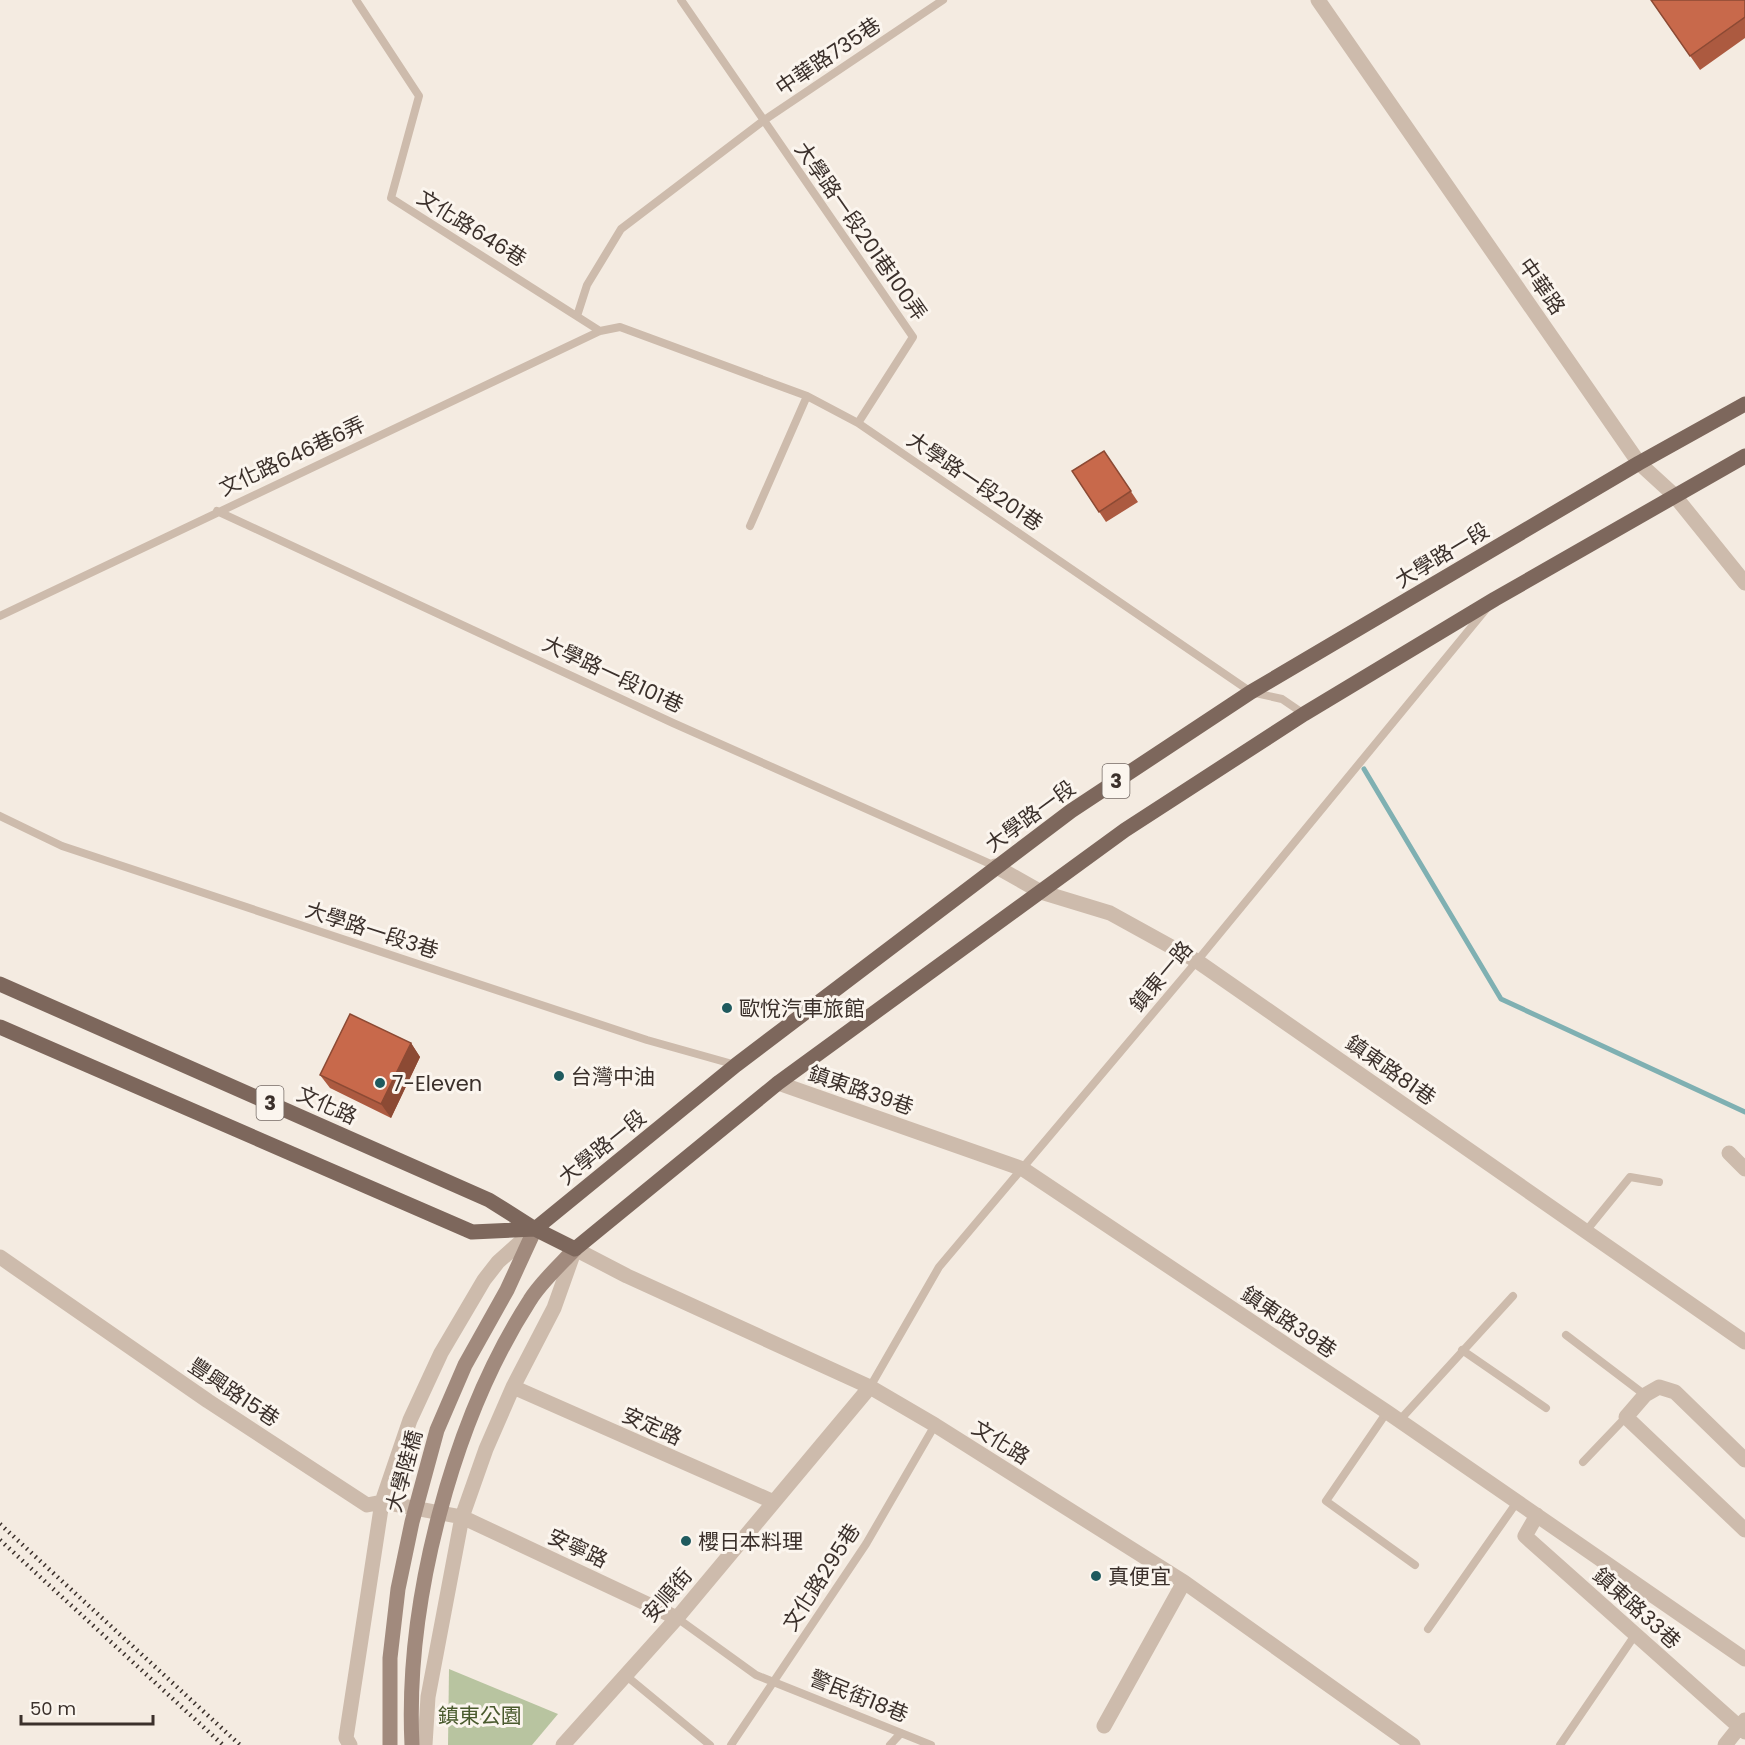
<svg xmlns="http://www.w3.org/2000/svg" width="1745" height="1745" viewBox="0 0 1745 1745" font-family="Poppins,'Noto Sans TC',sans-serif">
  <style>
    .green { fill: #b8c4a0 }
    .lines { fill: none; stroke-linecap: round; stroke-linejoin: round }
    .stream { stroke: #7fb0b2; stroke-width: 5 }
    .lane { stroke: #cdbbac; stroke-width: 8 }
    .street { stroke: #cdbbac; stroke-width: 15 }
    .secondary { stroke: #a18a7d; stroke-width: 15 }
    .primary { stroke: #7d675c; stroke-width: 15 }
    .rail { stroke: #3b302b; stroke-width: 4.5; stroke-dasharray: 1.5 4.5; stroke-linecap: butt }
    .wall { fill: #ac5a40 }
    .shaded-wall { fill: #8c4a34 }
    .building { fill: #c8694b; stroke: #8c4a34; stroke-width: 1.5 }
    .poi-dot { fill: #1f5a5e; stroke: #fbf5ee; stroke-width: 2 }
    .labels { text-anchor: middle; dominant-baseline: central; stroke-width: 6; stroke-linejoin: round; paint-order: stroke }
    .shield { fill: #fbf5ee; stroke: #756b66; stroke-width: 1.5 }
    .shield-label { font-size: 20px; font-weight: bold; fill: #3b302b }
    .street-label { font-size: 21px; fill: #3b302b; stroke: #fbf5ee }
    .poi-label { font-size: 21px; fill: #3b302b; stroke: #fbf5ee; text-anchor: start }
    .park-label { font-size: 21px; fill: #4a5a2e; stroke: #fbf5ee }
  </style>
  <rect width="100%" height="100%" fill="#f4ebe1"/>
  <!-- green -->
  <path class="green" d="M449,1669L558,1714L532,1745H448Z"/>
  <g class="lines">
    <!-- stream -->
    <path class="stream" d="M1364,769L1501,999L1745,1112"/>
    <!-- lane -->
    <path class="lane" d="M356,0L419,96L391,198L600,331
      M681,0L913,337L858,423
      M577,316L587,285L621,229L763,121L943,0
      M217,511L673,723L995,866
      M750,526L807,396
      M0,616L600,331L620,327L807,396L858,423L1251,692L1282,699L1304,714
      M0,816L62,846L647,1040L736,1065
      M1586,1231L1630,1177L1659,1182
      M1566,1335L1645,1395
      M1462,1350L1546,1408
      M870,1387L939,1267L1197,961L1487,608
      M1387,1412L1326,1501L1415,1565
      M1398,1422L1513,1296
      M1583,1462L1626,1417
      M677,1618L756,1675L931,1745
      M1428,1629L1517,1502
      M624,1674L710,1745
      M731,1745L866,1544L935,1425
      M890,1745L901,1733
      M1560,1745L1635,1635"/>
    <!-- street -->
    <path class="street" d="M1318,0L1639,463L1674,495L1745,583
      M995,866L1041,892L1110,913L1197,961L1745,1342
      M778,1083L1023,1169L1387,1412L1745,1659
      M1729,1153L1745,1169
      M0,1257L208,1401L367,1505L382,1502L462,1517L677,1618
      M513,1387L774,1502
      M1745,1460L1675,1392L1659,1387L1645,1395L1626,1417L1745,1530
      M1537,1515L1525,1536L1745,1732
      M1104,1726L1184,1582
      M350,1745L346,1738L382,1502L410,1420L441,1353L484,1280L498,1262L535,1229
      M425,1745L428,1697L462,1517L486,1449L513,1387L554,1308L575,1249L627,1276L870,1387L935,1425L1184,1582L1413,1745
      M563,1745L677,1618L870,1387
      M1725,1745L1745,1720"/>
    <!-- secondary -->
    <path class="secondary" d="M390,1745V1658L398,1589L412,1522L437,1430L465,1365L507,1290L535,1229
      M412,1745C405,1603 452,1421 530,1300C541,1282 560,1265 575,1249"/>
    <!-- primary -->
    <path class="primary" d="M0,984L489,1200L535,1229L575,1249L778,1083L1125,830L1304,714L1495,599L1745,456
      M0,1027L472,1232L535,1229
      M535,1229L736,1065L1071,811L1251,692L1639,463L1745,404"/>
    <!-- rail -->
    <path class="rail" d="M0,1524L240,1745
      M0,1540L223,1745"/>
  </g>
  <!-- wall -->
  <path class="wall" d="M1651,0H1745V38L1700,70Z
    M1104,451L1138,502L1106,522L1072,471Z
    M411,1043L420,1057L391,1118L330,1088L320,1075Z"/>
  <!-- shaded-wall -->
  <path class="shaded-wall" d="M411,1043L420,1057L391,1118L381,1104Z"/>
  <!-- building -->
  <path class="building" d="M1651,0H1745V17L1690,56Z
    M1104,451L1131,491L1099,512L1072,471Z
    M350,1014L411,1043L381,1104L320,1075Z"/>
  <!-- markers -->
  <g class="poi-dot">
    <circle cx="727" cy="1008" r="6"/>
    <circle cx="559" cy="1076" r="6"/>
    <circle cx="380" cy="1083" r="6"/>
    <circle cx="686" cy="1541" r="6"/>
    <circle cx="1096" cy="1576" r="6"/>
  </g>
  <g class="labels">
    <!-- shield labels -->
    <g class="shield">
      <rect x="1102.5" y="764" width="27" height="34" rx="4.5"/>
      <rect x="256.5" y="1086" width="27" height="34" rx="4.5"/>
    </g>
    <g class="shield-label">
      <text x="1116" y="781">3</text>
      <text x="270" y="1103">3</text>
    </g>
    <!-- street labels -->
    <g class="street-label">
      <text transform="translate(828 56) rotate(-34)">中華路735巷</text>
      <text transform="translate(472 228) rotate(32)">文化路646巷</text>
      <text transform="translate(861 231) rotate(55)">大學路一段201巷100弄</text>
      <text transform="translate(1542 286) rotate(55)">中華路</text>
      <text transform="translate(292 456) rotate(-25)">文化路646巷6弄</text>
      <text transform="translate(975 481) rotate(34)">大學路一段201巷</text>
      <text transform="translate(1442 555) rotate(-31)">大學路一段</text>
      <text transform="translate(613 674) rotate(25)">大學路一段101巷</text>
      <text transform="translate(1030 816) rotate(-36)">大學路一段</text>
      <text transform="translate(372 930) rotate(18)">大學路一段3巷</text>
      <text transform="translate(1161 976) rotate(-50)">鎮東一路</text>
      <text transform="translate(1391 1070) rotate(35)">鎮東路81巷</text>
      <text transform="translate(861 1090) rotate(19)">鎮東路39巷</text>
      <text transform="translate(327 1105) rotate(24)">文化路</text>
      <text transform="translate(602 1147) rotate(-39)">大學路一段</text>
      <text transform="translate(1289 1322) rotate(34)">鎮東路39巷</text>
      <text transform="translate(234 1392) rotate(34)">豐興路15巷</text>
      <text transform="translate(652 1426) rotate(24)">安定路</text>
      <text transform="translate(1001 1442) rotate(32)">文化路</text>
      <text transform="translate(404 1471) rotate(-75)">大學陸橋</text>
      <text transform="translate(578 1548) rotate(25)">安寧路</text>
      <text transform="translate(821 1577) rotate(-57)">文化路295巷</text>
      <text transform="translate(667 1595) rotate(-49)">安順街</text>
      <text transform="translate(1637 1608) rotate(42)">鎮東路33巷</text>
      <text transform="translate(859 1696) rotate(22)">警民街18巷</text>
    </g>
    <!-- poi labels -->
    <g class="poi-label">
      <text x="739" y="1008">歐悅汽車旅館</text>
      <text x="571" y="1076">台灣中油</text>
      <text x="392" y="1083">7-Eleven</text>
      <text x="698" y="1541">櫻日本料理</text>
      <text x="1108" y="1576">真便宜</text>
    </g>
    <!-- park labels -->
    <g class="park-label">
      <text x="480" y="1715">鎮東公園</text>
    </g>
  </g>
  <!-- scale -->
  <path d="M21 1715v9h132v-9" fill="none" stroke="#3b302b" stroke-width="3"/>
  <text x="30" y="1715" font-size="18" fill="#3b302b" stroke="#fbf5ee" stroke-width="4.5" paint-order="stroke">50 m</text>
</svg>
